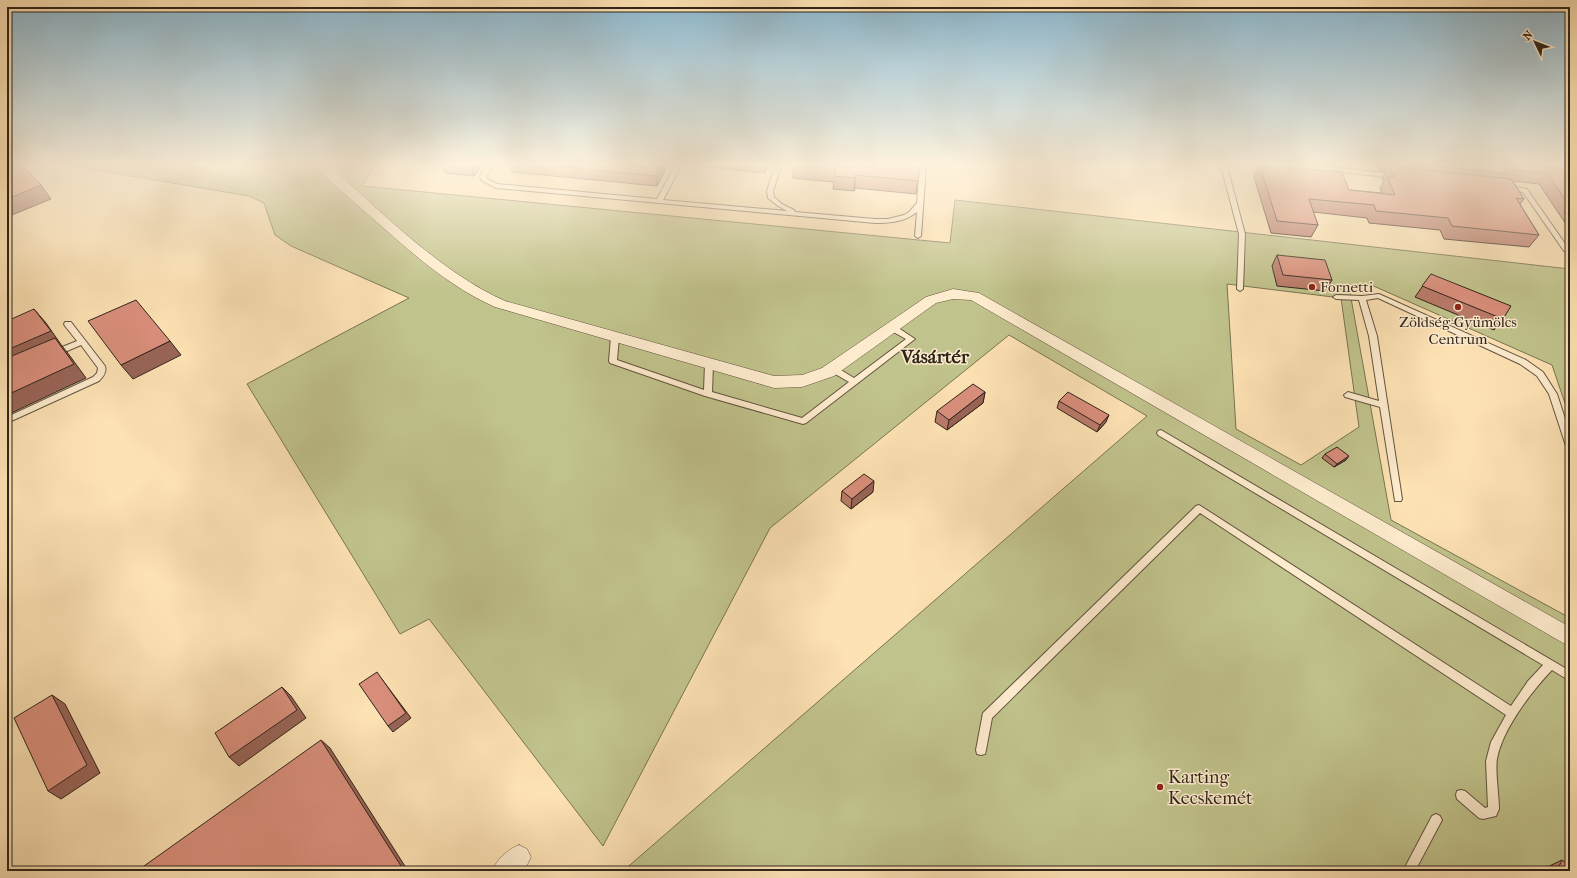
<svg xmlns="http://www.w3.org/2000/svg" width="1577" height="878" viewBox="0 0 1577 878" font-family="'IM FELL French Canon',serif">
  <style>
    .green { fill: #c1c38c; stroke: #787453; fill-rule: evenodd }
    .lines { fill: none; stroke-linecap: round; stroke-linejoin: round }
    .lane-casing { stroke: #625440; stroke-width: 2 }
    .street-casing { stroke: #625440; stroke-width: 1 }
    .lane { fill: #feecce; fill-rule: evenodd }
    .street { fill: #feecce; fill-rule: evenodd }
    .wall { fill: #bb7b6b; stroke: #2f241a }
    .shaded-wall { fill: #996457; stroke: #2f241a }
    .building { fill: #da8f7c; stroke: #2f241a }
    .poi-dot { fill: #8f2418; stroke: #feecce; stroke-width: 1.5 }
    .labels { text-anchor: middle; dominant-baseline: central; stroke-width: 3; stroke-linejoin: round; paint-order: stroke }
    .poi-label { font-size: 15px; fill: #2f241a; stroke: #feecce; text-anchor: start }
    .near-poi-label { font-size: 18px; fill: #2f241a; stroke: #feecce; text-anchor: start }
    .district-label { font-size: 19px; font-weight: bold; fill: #2f241a; stroke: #feecce }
  </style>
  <rect width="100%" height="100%" fill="#fde2b4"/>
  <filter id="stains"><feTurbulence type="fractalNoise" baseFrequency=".005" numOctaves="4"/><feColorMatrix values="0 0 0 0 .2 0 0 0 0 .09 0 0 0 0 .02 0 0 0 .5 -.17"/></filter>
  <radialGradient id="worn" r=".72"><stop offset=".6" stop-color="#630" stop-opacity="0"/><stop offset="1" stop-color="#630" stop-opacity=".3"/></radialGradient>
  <!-- green -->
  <path class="green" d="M73,166H375L362,186L950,243L955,200L1570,269V418L1552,365L1369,284L1349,287L1391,520L1570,618V871H623L1147,416L1009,335L770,528L603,846L429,619L400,634L247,384L409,298L291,246L275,235L264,203L249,196ZM1227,284L1341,298L1359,427L1301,465L1236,429Z"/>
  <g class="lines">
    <defs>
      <path id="lane" d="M487,166H493L486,176L487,179L497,184L657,199L675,166H681L663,200L787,211L778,206L768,198L767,191L775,166H781L773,191L774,197L782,204L794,210L795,212L875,219H888L904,215L909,212L917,203L920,166H926L921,236L918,238L915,236L917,212C905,222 889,223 875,223L496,188L481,180L480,176Z
        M1221,166H1227L1245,234L1243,289L1240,291L1237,289L1239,234Z
        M1301,166H1319L1395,174L1398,176L1395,178L1304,168Z
        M1508,186L1527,189L1568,248H1570V252L1564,251L1523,192L1506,189L1505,188Z
        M1379,294L1526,360L1543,372L1557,394L1570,434V449L1567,448L1566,446L1549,394L1537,376L1520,364L1378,298L1366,300L1377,336L1402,499L1401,501H1395L1380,407L1345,397L1344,395L1348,392L1379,401L1369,336L1359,300L1336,299L1333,297L1336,295L1362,296Z
        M65,322H71L105,366C107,372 103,377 99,381L7,423V417L93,377L97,373L98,368L81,345L58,355H52L51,353L52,351L77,341L65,326L64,324Z
        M888,325H894L915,339L806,423L803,424L705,396L610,363L609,361L611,337L615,335L619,337L617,360L704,390L705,364L706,362H712L713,364L712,392L802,418L849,382L830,371L829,369L830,367H836L854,378L906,339L888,329L887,327Z
        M1161,430L1570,671V681L1552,670C1531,692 1502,730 1497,759C1495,771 1499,796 1499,809L1496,816L1483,819L1479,818L1457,799L1456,795L1457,791L1461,790L1465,791L1485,808L1488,807L1486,761L1491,742L1506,715L1200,513L992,718L986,750L985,754L981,755L977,754L976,750L983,713L1196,506L1199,505L1511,706L1528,681L1543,665L1158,435L1157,433L1158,431Z
        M1436,814L1440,816L1442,820L1415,871H1403L1432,816Z"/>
      <path id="street" d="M317,166H330C381,212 442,273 505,301L774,376L802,375L822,368L926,297L953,289L979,293L1570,627V647L971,300L953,299L936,303L834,376L802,387L774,388L495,307C441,283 398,240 354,202C342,191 326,179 317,166Z
        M519,845L527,849L531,857L527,865L522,871H492C497,859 507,850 519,845Z"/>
    </defs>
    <!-- lane casing -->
    <use href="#lane" class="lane-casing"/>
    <!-- street casing -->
    <use href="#street" class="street-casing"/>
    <!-- lane -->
    <use href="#lane" class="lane"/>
    <!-- street -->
    <use href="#street" class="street"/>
  </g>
  <!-- wall -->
  <path class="wall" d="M442,166H481L474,176L445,173Z
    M511,166H667L657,186L512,172Z
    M699,166H768L765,173Z
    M793,166H919L916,194L855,188L854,191L833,189L834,182L793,178Z
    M1259,166H1270L1349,190L1382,193L1380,189L1384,181L1382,178L1386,172L1379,171L1377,166H1570V230L1539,184L1513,181L1524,199L1520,204L1539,235L1529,247L1444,239L1440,230L1369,223L1367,218L1313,212L1318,225L1311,237L1271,233L1254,177Z
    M1277,255L1332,280L1325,291L1277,286L1272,266Z
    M1431,274L1503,319L1494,330L1415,297Z
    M985,392L983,403L947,430L935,422L937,411Z
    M1059,401L1106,422L1097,432L1057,408Z
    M1325,454L1346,460L1334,467L1322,458Z
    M842,491L873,492L851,509L841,501Z
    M1562,860L1570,871H1539Z"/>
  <!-- shaded-wall -->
  <path class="shaded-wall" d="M471,166H481L474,176Z
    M660,166H667L657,186L656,176Z
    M765,166H768L765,173Z
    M855,175V188L854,191L855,178Z
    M41,185L51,199L7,217V199Z
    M34,309L46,323L62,346L67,352L86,378L7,415V350Z
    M170,341L181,355L133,379L121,365Z
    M985,392L983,403L947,430L949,420Z
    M1109,415L1106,422L1097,432L1100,425Z
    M1349,456L1346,460L1334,467L1337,464Z
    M874,481L873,492L851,509L852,499Z
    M381,678L411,718L393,732L388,726Z
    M282,687L291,696L306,718L239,766L229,757Z
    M52,695L65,704L100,773L61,799L48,791Z
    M321,740L330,748L408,871H395Z"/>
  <!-- building -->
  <path class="building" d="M7,166H23L41,185L7,199Z
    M555,166H660L656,176Z
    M798,166H919L918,181L855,175V178L834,176L836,169Z
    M1260,166H1270L1342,172L1349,190L1395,195L1387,177H1395L1389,166L1511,179L1524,199L1516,198L1539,235L1452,226L1448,218L1376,211L1374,205L1309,199L1318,225L1277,221Z
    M1434,166H1570V207L1547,173L1503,169L1506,174Z
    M1277,255L1325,260L1332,280L1283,275Z
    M1431,274L1511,306L1503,319L1422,286Z
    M136,300L170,341L121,365L88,321Z
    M34,309L51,331L7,350V321Z
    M55,338L74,364L7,395V358Z
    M973,384L985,392L949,420L937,411Z
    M1068,392L1109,415L1100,425L1059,401Z
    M1337,447L1349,456L1337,464L1325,454Z
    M864,474L874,481L852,499L842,491Z
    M377,672L406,713L388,726L359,684Z
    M282,687L297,710L229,757L215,733Z
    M52,695L87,765L48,791L14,718Z
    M321,740L401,866L395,871H137Z
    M1562,860L1570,866V871H1557Z"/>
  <!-- sky -->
  <linearGradient id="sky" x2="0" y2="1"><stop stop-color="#8bb8d0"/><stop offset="0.57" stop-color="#fef2dd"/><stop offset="1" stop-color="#fef2dd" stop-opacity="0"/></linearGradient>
  <rect width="1577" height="289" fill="url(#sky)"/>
  <!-- markers -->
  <g class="poi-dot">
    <circle cx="1312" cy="287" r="4"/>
    <circle cx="1458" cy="307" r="4"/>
    <circle cx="1160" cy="787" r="4"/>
  </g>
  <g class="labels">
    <!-- poi labels -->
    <g class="poi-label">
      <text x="1320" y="287">Fornetti</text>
      <text x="1458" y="322" text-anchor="middle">Zöldség-Gyümölcs<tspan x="1458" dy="17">Centrum</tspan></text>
    </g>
    <!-- near-poi labels -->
    <g class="near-poi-label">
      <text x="1168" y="777">Karting<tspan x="1168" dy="21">Kecskemét</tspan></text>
    </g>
    <!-- district labels -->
    <g class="district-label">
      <text x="935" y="357">Vásártér</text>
    </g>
  </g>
  <!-- margin -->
  <rect width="1577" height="878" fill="none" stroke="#fde2b4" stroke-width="24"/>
  <rect x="8" y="8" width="1561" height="862" fill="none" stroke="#2f241a" stroke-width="2"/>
  <rect x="12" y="12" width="1553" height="854" fill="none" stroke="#2f241a"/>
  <!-- north arrow -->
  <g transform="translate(1535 42) rotate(313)" stroke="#feecce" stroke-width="3" paint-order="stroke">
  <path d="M0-3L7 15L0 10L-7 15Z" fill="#2f241a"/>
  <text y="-6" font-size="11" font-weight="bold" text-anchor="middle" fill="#2f241a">N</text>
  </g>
  <rect width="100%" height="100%" filter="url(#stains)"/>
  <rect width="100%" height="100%" fill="url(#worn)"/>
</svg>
